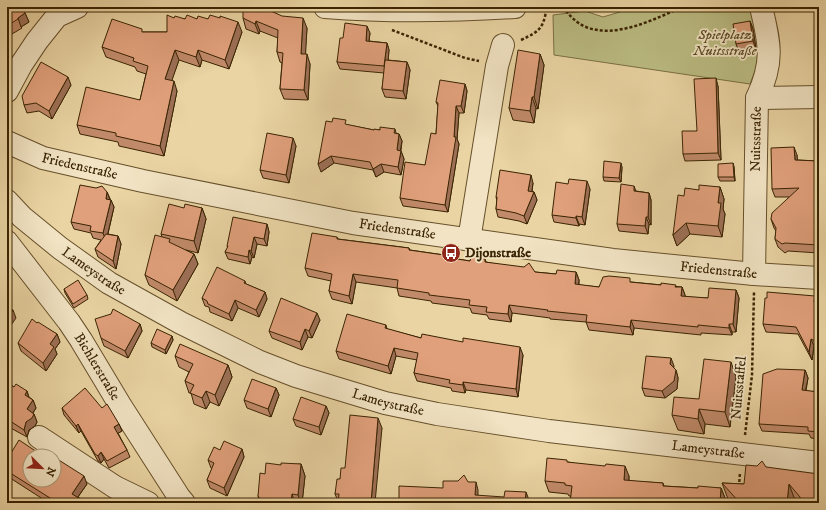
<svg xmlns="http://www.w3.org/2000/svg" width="826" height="510" viewBox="0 0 826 510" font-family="'IM FELL DW Pica',serif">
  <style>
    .green { fill: #bbbc83; stroke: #7a7043 }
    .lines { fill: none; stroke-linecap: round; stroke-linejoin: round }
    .minor-casing { stroke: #66502b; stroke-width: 24 }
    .path { stroke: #3a2403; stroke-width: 2.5; stroke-dasharray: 3 2; stroke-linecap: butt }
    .minor { stroke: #f1e3c3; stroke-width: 22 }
    .wall { fill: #c18a6a; stroke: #3a2403 }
    .shaded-wall { fill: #9d7056; stroke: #3a2403 }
    .building { fill: #e0a07b; stroke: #3a2403 }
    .labels { text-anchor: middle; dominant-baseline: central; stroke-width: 3.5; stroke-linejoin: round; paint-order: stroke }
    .park-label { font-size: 14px; font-style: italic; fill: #5a4a23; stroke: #f1e3c3 }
    .street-label { font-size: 14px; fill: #3a2403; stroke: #f1e3c3 }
    .poi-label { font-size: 14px; font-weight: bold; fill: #3a2403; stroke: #f1e3c3; text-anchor: start }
  </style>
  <rect width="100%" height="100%" fill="#ead4a3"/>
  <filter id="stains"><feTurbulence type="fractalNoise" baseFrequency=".005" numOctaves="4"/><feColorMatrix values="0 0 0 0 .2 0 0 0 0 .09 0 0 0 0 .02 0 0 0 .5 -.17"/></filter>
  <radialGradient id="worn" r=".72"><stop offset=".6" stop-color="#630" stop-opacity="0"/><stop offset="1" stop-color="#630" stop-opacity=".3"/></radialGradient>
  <!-- green -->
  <path class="green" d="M633,7H757L763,50L750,84L554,55L553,15L585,11L603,17L630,9Z"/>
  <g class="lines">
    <defs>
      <g id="minor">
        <path d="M325,7C388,12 452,11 515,7"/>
        <path d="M7,91L21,65L37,41L57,16L77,7"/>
        <path d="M757,98L819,97"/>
        <path id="s1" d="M7,142L43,158L143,181L353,223L613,260L754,274L819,278"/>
        <path id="s2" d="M7,201L22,217L60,248L109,283L181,323L260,362L296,376L385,403L437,414L549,431L819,463"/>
        <path d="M469,240L497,66L503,45"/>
        <path id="s3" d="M7,242L69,322L81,340L120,405L179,497L184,503"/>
        <path id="s4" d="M754,274L757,98C774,62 770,44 761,7"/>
        <path d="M39,437L115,487L148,503"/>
      </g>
    </defs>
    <!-- minor casing -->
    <use href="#minor" class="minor-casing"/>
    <!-- path -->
    <path class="path" d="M563,7C569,15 576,23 586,27C616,39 655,19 682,7
      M392,30L465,58L479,61
      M521,40C540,31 543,29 547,7
      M745,435L752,375L754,292
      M739,487L740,472"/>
    <!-- minor -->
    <use href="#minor" class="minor"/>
  </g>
  <!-- wall -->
  <path class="wall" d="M7,7L25,13L29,22L21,27L22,28L7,37Z
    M261,10L307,28L305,54L310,64L308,100L284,99L280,89L282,63L280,62L277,52L278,38L260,31L259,34L246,29L243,18Z
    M174,18L185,19H197L242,32L229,69L202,60L200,67L179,60L171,81L177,91L164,156L119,146L118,142L80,134L77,125L140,100L146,74L137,71L135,67L106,57L102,47L143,32H167Z
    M750,21L753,29L756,49L739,52L736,44Z
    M370,33L369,41L387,43L389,50L388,60L407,62L410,70L406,99L385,97L382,89L384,73L340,69L337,62L343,38Z
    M540,54L544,65L538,109L536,108L534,123L513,120L509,108Z
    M465,84L467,91L464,113H459L457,139L459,144L448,212L403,206L400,198L425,165L436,134L438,106L436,102Z
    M71,85L52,119L39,111L27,113L24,105Z
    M718,86L721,160L685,161L683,154L697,131Z
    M348,125L374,130L395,129L396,133L399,134L402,141L401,151L404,159L401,175L384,172L376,177L373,170L334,163L321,172Z
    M296,146L289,183L263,178L260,170Z
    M797,155V160L819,161V253L788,251L785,253L778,247L775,239L776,231L774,228L771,219L789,197H775L772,189Z
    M733,163L734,167L735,181H720L718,177Z
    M622,167L621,182L604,181L603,177Z
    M533,183L532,191L534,192L537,200L527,224L519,221L498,217L496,209L497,201L496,197Z
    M720,187L724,199L723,209L725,214L722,237L690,234L677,246L673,235L684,196L699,190Z
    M590,189L585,225L579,224V226L554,222L552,215Z
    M636,191L649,193L651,200V225L649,224L648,234L619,231L617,224Z
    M107,192L114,207L108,234L118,236L121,244L116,269L98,257L95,249L101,240L93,238L91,233L74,229L71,222Z
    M184,208H202L206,219L198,253L186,250L194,254L198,264L177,301L149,285L145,275L162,237L161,234Z
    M267,224L269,232L267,246L257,244L254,258L252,257L250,264L228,259L225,252L228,248L227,246Z
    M337,237L338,239L409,248L410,250L444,255L445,257L470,261L485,259L486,262L535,272L556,274L576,272L579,280V285L599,287L631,282L682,287L685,295V297L708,298L736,290L739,298L736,332H732V335L701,333V335L634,328L633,335L589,330L586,322L550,319V318L512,313L511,322L489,319L487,315L472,313L470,308L432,303L431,301L399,296L397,288L356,282L352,304L332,299L329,291L331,281L308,276L305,268Z
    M245,281L246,284L265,292L267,299L259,317L238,308L232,321L210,312L209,307L205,306L202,298Z
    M64,289L87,295L88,299L74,308L65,293Z
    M815,296L819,310L818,319L819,320V349L814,346L812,360L798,334L766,332L763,324Z
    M320,320L312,338L308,337L302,350L272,338L269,331Z
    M37,323L57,334L60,342L55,349L57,354L46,371L21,351L18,343Z
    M140,324L142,331L128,358L104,346L101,338Z
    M386,325L387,329L421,338L523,355L518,397L466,390L465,393L452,391L451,388L417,381L414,373L417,360L396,356L391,374L339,359L336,351Z
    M172,336L173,340L166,354L152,347L151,343Z
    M175,356L228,365L232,377L219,406L210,402L206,409L194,404L191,393H189L185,381L189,372L179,367Z
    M674,366L673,368L676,370L678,378L677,389L665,398L645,396L642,388Z
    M805,370L808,378L806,391L819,392V439L811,438L809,434L762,431L759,424Z
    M736,377L730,427L705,424L704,434L678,430L672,415Z
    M7,383L14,387L27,391L29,397L33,400L36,408L33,413L34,414L37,422L35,426L29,430L27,437L7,426Z
    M276,388L279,395L271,417L247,408L244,400Z
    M326,406L329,413L321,435L296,426L293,419Z
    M62,408H102L119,424L122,431L118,433L127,450L130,457L109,468L104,459L101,463L98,461L81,431L79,433L64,415Z
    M382,428L338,501L335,494L340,479L345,468Z
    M242,449L244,457L227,496L210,488L207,480L212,469L211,468L208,460L220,450Z
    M7,451L11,453L43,456L87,484L78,497L87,503H49L7,476Z
    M568,462L629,476V481L663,483L664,486L698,488H721L725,498L724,503H570L571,496H569L568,494L549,492L545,481Z
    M301,464L305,476L302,503H260L258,496L265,474L281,465Z
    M757,466L766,467L819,503H798L795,500L794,503H732L728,499L722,483L744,484Z"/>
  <!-- shaded-wall -->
  <path class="shaded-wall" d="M25,13L29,22L21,27L18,18Z
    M303,18L307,28L305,64L301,54Z
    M256,21L260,31L259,34L255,24Z
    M750,21L753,29L756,49L753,41Z
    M238,22L242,32L229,69L225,60Z
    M367,26L370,33L368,48L366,41Z
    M387,43L389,50L387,74L384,66Z
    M175,50L179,60L169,89L165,79Z
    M198,50L202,60L200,67L196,57Z
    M307,54L310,64L308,100L304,90Z
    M540,54L544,65L538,109L534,97Z
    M407,62L410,70L406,99L403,91Z
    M68,77L71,85L52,119L49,111Z
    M716,78L718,86L721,160L718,153Z
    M174,81L177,91L164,156L160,146Z
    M465,84L467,91L464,113L461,106Z
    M532,97L536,108L534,123L530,111Z
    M456,106L459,113L457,139L459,144L448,212L445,205L454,137Z
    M399,134L402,141L399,158L397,150Z
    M293,138L296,146L289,183L286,175Z
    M794,147L797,155L798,169L795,160Z
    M401,151L404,159L401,175L398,167Z
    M331,156L334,163L321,172L318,164Z
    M621,163L622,167L621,182L619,178Z
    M733,163L734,167L735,181L734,177Z
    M381,164L384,172L376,177L373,169Z
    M531,175L533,183L531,198L528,191Z
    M587,181L590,189L585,225L582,217Z
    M634,186L637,194L634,191Z
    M720,187L724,199L723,209L725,214L722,237L718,226V203Z
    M107,192L110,200L106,199Z
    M534,192L537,200L527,224L524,216Z
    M649,193L651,200V225L648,217Z
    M111,200L114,207L106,241L103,233Z
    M202,208L206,219L198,253L194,241Z
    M576,216L579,224V226L576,218Z
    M646,217L649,224L648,234L645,226Z
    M686,223L690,234L677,246L673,235Z
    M267,224L269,232L267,246L264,239Z
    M118,236L121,244L116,269L113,261Z
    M254,237L257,244L254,258L251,251Z
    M249,250L252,257L250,264L248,257Z
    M194,254L198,264L177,301L173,290Z
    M576,272L579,280L578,292L575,284Z
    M353,274L356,282L352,304L349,296Z
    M682,287L685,295L684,304L681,296Z
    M736,290L739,298L736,332L733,324Z
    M265,292L267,299L259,317L256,310Z
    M815,296L819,310L818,325L815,318L814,302Z
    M235,300L238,308L232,321L229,314Z
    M509,305L512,313L511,322L508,314Z
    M13,310L16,318L7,331V319Z
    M317,313L320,320L312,338L309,331Z
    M631,320L634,328L633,335L630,327Z
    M140,324L142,331L128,358L125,351Z
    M729,324L732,332V335L729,328Z
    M305,329L308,337L302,350L300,342Z
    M57,334L60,342L55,349L57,354L46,371L43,363L50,344Z
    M172,336L173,340L166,354L165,350Z
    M811,339L814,346L812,360L809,352Z
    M819,339V347L817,342Z
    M520,347L523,355L518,397L516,389Z
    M394,348L396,356L391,374L388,366Z
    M671,358L674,366L673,372L670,364Z
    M731,362L736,377L730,427L725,412Z
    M228,365L232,377L219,406L215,395Z
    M676,370L678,378L677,389L665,398L662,391Z
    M805,370L808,378L804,398L802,390Z
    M463,382L466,390L465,393L463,385Z
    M276,388L279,395L271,417L268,409Z
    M27,391L29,399L25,395Z
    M206,391L210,402L206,409L202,398Z
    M33,400L36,408L30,417L27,409Z
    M326,406L329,413L321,435L319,427Z
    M699,409L705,424L704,434L698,419Z
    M34,414L37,422L35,426L29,430L27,437L24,430L26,422Z
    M378,418L382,428L375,503H371Z
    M78,424L81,431L79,433L76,426Z
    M119,424L122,431L117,434L114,427Z
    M242,449L244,457L227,496L224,488Z
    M101,452L104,459L101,463L98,456Z
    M301,464L305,476L302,503H301L298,495Z
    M625,466L629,476L628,491L624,480Z
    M84,476L87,484L75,501L72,494Z
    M476,482L478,490V503L475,495Z
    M789,484L795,500L794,503H787Z
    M721,488L725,498L724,503H720Z
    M526,492L529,500L528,503H525Z
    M292,494L295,503H291Z"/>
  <!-- building -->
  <path class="building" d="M7,7H22L25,13L18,18V19L7,26Z
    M243,7H254L261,10L262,7L282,16L303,18L301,54H307L304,90L280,89L283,53L277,52L278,30L256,21L255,24L243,18Z
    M167,15L174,18L175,16L185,19L187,15L197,19L198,16L208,19L210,15L220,18V16L238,22L225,60L198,50L196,57L175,50L165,79L174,81L160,146L116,136V133L77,125L86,87L140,100L148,66L133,61L134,58L102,47L112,19L142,29V32H167Z
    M750,21L753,41L736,44L733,24Z
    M345,23L367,26L366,41L387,43L384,66L337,62L340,38H343Z
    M518,50L540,54L534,97H532L530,111L509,108Z
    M385,60L407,62L403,91L382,89Z
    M41,62L68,77L49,111L36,103L24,105L22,96Z
    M716,78L718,153L683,154L682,131H697L694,79Z
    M440,80L465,84L461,106H456L454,137H456L445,205L400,198L405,162L425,165L431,133L436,134L438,103L436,102Z
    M333,118L346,120L345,124L374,130V129L380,130V127L395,129L394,133L399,134L397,150L401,151L398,167L381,164L373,169L370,162L331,156L318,164L326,121L332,122Z
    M267,133L293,138L286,175L260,170Z
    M794,147L795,160L819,161V245L785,243L782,244L775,239L776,228L771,219L772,213L799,188L772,189L771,148Z
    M604,161L621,163L619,178L603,177Z
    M733,163L734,177H718V164Z
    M500,170L531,175L528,191L534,192L524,216L516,213L496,209L497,197H496Z
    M569,179L587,181L582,217L576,216V218L552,215L556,182L568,184Z
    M621,184L634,186V191L649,193L648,217H646L645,226L617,224Z
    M80,185L96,188L102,186L107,192L106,199L111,200L103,233L90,231L91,226L71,222Z
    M699,185L720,187L718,203H721L718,226L686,223L673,235L678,195L684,196L685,188L699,190Z
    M169,204L184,208L185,204L202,208L194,241L161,234Z
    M233,217L267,224L264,239L254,237L251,251L249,250L248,257L225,252L228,246H227Z
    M312,233L337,237V239L409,248V250L444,255V257L470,261L471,257L485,259V262L524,267L529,263L535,272L556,274L557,270L576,272L575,284L599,287L603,277L609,276L630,278V282L661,285V283L676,285L675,287H682L681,296L708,298L709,288L736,290L733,324H729V328L698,325V327L631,320L630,327L586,322L587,315L547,311L548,310L509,305L508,314L486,312L487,307L469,305L470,300L429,295V293L397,288L398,280L353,274L349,296L329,291L332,274L305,268Z
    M106,234L118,236L113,261L95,249Z
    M155,235L170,239L169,242L194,254L173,290L145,275Z
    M217,267L245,281L244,283L265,292L256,310L235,300L229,314L208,304L207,301L202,298Z
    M78,280L87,295L73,304L64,289Z
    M767,292L815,296L814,302H816L815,318L819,320V339L817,342L811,339L809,352L796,327L763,324L765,298H767Z
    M281,298L317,313L309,331L305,329L300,342L269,331Z
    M7,306L13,310L7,319Z
    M113,309L140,324L125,351L101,338L95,319L111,314Z
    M347,314L386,325L385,328L421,338L422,334L463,342V338L520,347L516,389L463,382V385L449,383L450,380L414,373L418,353L394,348L388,366L336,351Z
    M32,319L37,323L38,322L57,334L50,344L54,347L43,363L18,343Z
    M157,329L172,336L165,350L151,343Z
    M180,344L228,365L215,395L206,391L202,398L190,393L194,385L185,381L193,364L175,356Z
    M646,356L671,358L670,364L676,370L674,381L662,391L642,388Z
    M704,359L731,362L725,412L699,409L698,419L672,415L674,397L699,399Z
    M777,369L805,370L802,390L819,392V432L808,431V427L759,424L763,374Z
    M252,379L276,388L268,409L244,400Z
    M7,383L14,387L16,384L27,391L25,395L33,400L27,409L34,414L32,418L26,422L24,430L7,419Z
    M85,388L102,408L107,404L119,424L114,427L127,450L107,461L101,452L98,456L95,454L78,424L76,426L62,408Z
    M301,397L326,406L319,427L293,419Z
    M350,415L378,418L371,503H338L339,494H335L337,479H340L341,468H345Z
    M19,440L43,456H30V480H54V457L84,476L72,494L87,503H58L7,471V451L11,453Z
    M224,441L242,449L224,488L207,480L214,463L208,460L214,447L220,450Z
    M547,458L567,460V462L605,466L606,464L625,466L624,480L663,483V486L698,488V486L721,488L720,503H697V502L669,500V503H570L572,486L565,485V483L545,481Z
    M762,461L766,467L819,474V503H805L789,484L787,503H740L722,483L744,484L746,465L757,466Z
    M266,463L281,465V463L301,464L298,495L292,494L291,503H263L258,496L260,473L265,474Z
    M464,475L468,482H476L475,495L504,497L505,491L526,492L525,503H399V486L443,488V481H458Z"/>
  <!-- icons -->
  <defs>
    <symbol id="bus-disc" viewBox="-11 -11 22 22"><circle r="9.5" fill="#8f2418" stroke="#f1e3c3"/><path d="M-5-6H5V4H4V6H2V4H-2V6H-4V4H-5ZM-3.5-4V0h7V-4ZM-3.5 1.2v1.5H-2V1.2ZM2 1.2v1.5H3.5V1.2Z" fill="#fff"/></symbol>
  </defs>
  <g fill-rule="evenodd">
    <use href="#bus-disc" x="440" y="242" width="22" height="22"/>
  </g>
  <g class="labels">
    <!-- park labels -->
    <g class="park-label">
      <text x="725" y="35">Spielplatz<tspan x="725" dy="16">Nuitsstraße</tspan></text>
    </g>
    <!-- street labels -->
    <g class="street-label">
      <text stroke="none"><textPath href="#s4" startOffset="135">Nuitsstraße</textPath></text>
      <text stroke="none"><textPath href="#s1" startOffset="77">Friedenstraße</textPath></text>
      <text stroke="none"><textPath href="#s1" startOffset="401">Friedenstraße</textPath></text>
      <text stroke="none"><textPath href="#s2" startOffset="112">Lameystraße</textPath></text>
      <text stroke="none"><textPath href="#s1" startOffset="725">Friedenstraße</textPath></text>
      <text stroke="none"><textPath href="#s3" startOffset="154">Bichlerstraße</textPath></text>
      <text transform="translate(739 388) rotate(-85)">Nuitsstaffel</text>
      <text stroke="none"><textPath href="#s2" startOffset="436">Lameystraße</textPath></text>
      <text stroke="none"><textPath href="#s2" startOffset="760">Lameystraße</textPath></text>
    </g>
    <!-- poi labels -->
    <g class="poi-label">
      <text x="465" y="253">Dijonstraße</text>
    </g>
  </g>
  <!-- margin -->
  <rect width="826" height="510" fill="none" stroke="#ead4a3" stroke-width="24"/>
  <rect x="8" y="8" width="810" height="494" fill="none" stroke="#3a2403" stroke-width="2"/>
  <rect x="12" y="12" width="802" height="486" fill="none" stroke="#3a2403"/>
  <!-- north arrow -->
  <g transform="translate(42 468) rotate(114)"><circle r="19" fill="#f1e3c3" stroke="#a89776"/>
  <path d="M0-3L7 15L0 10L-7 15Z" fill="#8f2418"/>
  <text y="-6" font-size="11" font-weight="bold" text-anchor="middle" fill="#3a2403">N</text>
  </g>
  <rect width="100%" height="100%" filter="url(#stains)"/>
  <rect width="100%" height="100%" fill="url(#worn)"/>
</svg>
